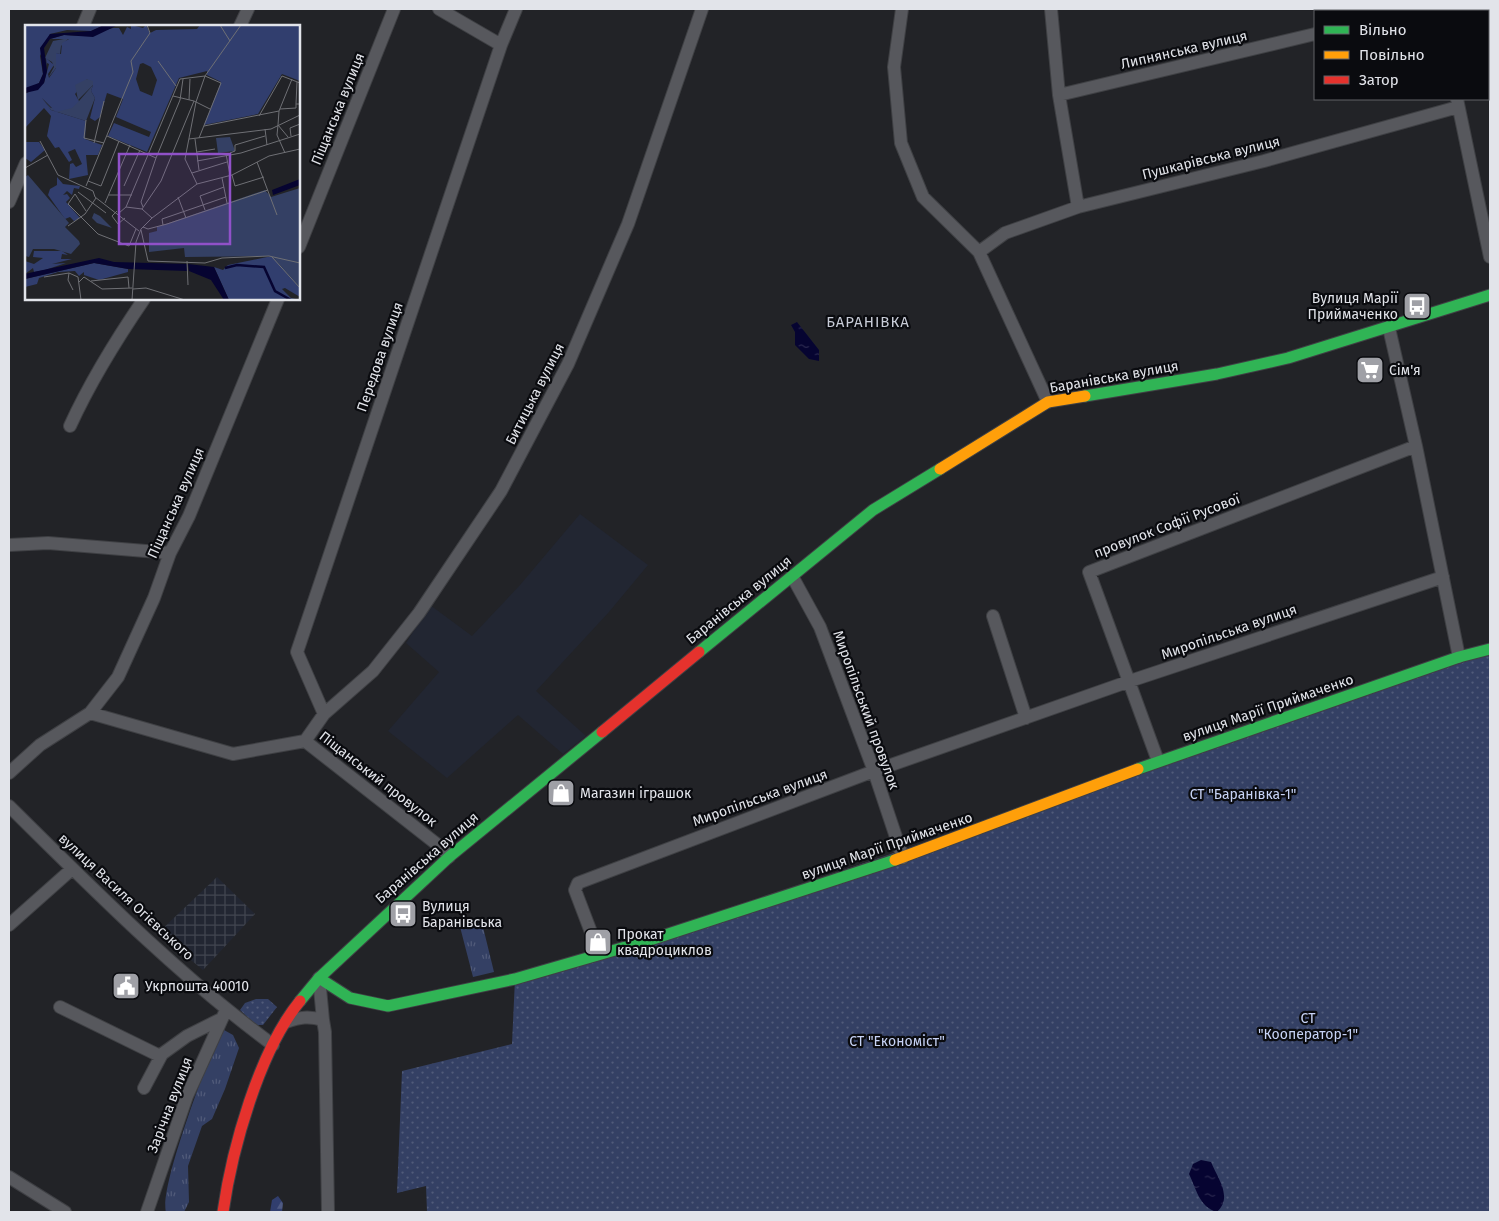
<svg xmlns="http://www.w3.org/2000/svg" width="1499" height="1221" viewBox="0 0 1499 1221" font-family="'Fira Sans',sans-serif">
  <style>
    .built { fill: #222632 }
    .industrial { fill: url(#industrial-grid) }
    .grass { fill: url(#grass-tufts) }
    .forest { fill: url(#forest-firs) }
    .park { fill: url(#park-dots) }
    .water { fill: url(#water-ripples) }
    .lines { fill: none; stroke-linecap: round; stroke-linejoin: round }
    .street-casing { stroke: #3f4044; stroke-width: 14 }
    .fast-casing { stroke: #3f4044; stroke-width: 13 }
    .slow-casing { stroke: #3f4044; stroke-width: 13 }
    .jam-casing { stroke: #3f4044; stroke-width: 13 }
    .street { stroke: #57585d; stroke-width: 12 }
    .fast { stroke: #30b455; stroke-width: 11 }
    .slow { stroke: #ff9f0a; stroke-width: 11 }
    .jam { stroke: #e5322d; stroke-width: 11 }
    .labels { text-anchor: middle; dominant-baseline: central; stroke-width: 4.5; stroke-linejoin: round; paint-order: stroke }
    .street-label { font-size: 14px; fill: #e2e4ea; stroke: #0a0b0f }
    .poi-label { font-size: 14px; fill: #e2e4ea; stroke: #0a0b0f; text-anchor: start }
    .park-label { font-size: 14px; fill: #c7d3f6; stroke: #0a0b0f }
    .neighbourhood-label { font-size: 15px; letter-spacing: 1px; fill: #c8ccd7; stroke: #0a0b0f }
    .inset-river { fill: none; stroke: #060431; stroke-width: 2.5 }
    .inset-road { fill: none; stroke: #6f7075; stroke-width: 1 }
    .view { fill: #9051c8; fill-opacity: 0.15; stroke: #9051c8; stroke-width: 2.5 }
    .inset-edge { fill: none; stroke: #e2e4ea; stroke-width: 2.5 }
  </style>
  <defs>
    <pattern id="industrial-grid" width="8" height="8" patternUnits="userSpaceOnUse" patternTransform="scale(1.25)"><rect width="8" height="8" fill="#222632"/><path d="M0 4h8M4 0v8" fill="none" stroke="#424550"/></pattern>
    <pattern id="grass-tufts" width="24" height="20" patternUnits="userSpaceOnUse" patternTransform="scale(1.25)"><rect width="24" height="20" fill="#344064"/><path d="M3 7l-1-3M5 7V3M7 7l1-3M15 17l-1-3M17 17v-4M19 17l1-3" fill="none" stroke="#515b7a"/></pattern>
    <pattern id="forest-firs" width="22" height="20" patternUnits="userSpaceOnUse" patternTransform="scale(1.25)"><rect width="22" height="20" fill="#313e6e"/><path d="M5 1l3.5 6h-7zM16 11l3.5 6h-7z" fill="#4f5a83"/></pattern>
    <pattern id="park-dots" width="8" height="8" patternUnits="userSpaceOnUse" patternTransform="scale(1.25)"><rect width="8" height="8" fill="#344064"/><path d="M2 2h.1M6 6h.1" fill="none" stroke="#515b7a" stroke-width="1.8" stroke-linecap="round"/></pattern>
    <pattern id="water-ripples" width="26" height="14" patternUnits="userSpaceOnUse" patternTransform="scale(1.25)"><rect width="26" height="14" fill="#060431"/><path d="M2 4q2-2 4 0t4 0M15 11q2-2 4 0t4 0" fill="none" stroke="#2a284f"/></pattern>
  </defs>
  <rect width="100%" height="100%" fill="#222327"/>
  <!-- built -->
  <path class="built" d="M580,514L648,565L609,612L536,691L586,736L563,754L518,715L447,778L388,731L439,672L406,643L430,605L472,636L520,585Z"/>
  <!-- industrial -->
  <path class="industrial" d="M217,877L255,914L203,970L158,933Z"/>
  <!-- grass -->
  <path class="grass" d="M458,919L482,923L494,972L473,977Z
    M224,1030L233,1035L239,1048L225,1089L212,1119L202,1126L188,1166L189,1202L184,1212H166C159,1187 207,1065 218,1034Z"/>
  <!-- forest -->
  <path class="forest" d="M278,1196L283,1203L282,1212H270L272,1200Z"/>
  <!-- park -->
  <path class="park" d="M1490,649V1212H427L426,1186L397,1193L402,1071L512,1044L515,979L595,955Z
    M256,999H268L277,1007L263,1025H256L240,1010L245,1003Z"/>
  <!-- water -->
  <path class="water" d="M797,322L819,350V361L809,359L795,345V332L791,325Z
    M1201,1160L1211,1162C1218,1179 1233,1197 1217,1212C1199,1207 1196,1188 1189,1174L1193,1164Z"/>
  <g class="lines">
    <defs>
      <path id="street" d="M439,9L501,45
        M902,9L894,67L901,143L923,197L979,252L1048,402
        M1051,9L1059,95L1078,207
        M1452,9V11
        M1388,11L1394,9
        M83,26L90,9
        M240,26L248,9
        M1059,95L1315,34
        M1457,99L1490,257
        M9,202L26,163
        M299,247L394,9
        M979,252L1005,233L1078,207L1264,161L1458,107
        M1389,328L1416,446L1459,657
        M70,426C91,380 116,340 144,299
        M9,545L48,543L170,553
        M792,576L820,627L874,771L903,858
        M993,616L1026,718
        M90,713L118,677L154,598L170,553L189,516L278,299
        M324,714L297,652L501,45L516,9
        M305,741L324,714L373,671L419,613L501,491L568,364L628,224L702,9
        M1158,761L1089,572L1416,446
        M9,773L40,745L90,713L233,754L305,741L443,849L449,857
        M9,806C93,889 178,975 273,1045
        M9,925L72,869
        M595,955L594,940L575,890L578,883L874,771L1130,681L1443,577
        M319,978L323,1020
        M60,1007L160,1056
        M286,1022C300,1017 309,1016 323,1020L325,1032L328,1212
        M144,1088L162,1054L187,1036L221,1019
        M9,1177L65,1212
        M147,1212L187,1096L226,1010"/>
      <path id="fast" d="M1085,396L1217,374L1288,358L1490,295
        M699,652L873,510L940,469
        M1138,769L1459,657L1490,649
        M319,978L350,998L388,1006L515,979L653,939L895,860
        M300,1001L319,978L449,857L602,732"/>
      <path id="slow" d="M940,469L1048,402L1085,396
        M895,860L1138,769"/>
      <path id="jam" d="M602,732L699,652
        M223,1212C232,1149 259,1051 300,1001"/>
    </defs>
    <!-- street casing -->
    <use href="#street" class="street-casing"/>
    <!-- fast casing -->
    <use href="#fast" class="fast-casing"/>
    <!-- slow casing -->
    <use href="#slow" class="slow-casing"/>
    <!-- jam casing -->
    <use href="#jam" class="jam-casing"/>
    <!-- street -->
    <use href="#street" class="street"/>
    <!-- fast -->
    <use href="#fast" class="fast"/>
    <!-- slow -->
    <use href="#slow" class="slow"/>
    <!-- jam -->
    <use href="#jam" class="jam"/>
  </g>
  <!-- icons -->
  <defs>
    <symbol id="bus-square" viewBox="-11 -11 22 22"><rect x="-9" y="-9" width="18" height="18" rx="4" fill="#9fa0a6" stroke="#0a0b0f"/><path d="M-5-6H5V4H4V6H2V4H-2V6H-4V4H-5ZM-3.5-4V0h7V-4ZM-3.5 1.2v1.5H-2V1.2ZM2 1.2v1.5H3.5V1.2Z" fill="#fff"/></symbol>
    <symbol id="supermarket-square" viewBox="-11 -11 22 22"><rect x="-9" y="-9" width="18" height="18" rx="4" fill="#9fa0a6" stroke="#0a0b0f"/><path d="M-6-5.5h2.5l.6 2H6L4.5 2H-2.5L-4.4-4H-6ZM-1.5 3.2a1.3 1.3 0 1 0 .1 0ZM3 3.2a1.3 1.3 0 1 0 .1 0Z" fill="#fff"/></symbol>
    <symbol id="shop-square" viewBox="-11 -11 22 22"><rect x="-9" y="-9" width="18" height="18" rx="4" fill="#9fa0a6" stroke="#0a0b0f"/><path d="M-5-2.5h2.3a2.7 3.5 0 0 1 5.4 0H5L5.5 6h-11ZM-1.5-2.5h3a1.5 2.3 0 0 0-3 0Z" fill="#fff"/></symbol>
    <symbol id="civic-square" viewBox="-11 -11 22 22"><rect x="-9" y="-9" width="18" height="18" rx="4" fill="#9fa0a6" stroke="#0a0b0f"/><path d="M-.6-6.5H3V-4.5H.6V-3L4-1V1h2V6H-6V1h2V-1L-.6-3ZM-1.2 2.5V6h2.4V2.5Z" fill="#fff"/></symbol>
  </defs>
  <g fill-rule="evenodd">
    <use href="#bus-square" x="1401" y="290" width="32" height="32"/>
    <use href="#supermarket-square" x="1354" y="354" width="32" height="32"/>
    <use href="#shop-square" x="545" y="777" width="32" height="32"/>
    <use href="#bus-square" x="387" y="898" width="32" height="32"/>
    <use href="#shop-square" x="582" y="926" width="32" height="32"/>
    <use href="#civic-square" x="110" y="970" width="32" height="32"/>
  </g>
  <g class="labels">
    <!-- street labels -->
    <g class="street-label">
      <text transform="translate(1184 50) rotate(-13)">Липнянська вулиця</text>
      <text transform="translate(338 109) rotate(-68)">Піщанська вулиця</text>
      <text transform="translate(1211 158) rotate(-14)">Пушкарівська вулиця</text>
      <text transform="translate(380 357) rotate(-71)">Передова вулиця</text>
      <text transform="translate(1114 377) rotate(-10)">Баранівська вулиця</text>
      <text transform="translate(535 394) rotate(-63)">Битицька вулиця</text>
      <text transform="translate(176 503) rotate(-66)">Піщанська вулиця</text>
      <text transform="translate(1167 526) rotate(-21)">провулок Софії Русової</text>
      <text transform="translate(739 600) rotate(-39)">Баранівська вулиця</text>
      <text transform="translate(1229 632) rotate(-19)">Миропільська вулиця</text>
      <text transform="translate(1268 708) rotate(-19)">вулиця Марії Приймаченко</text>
      <text transform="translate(866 710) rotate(70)">Миропільський провулок</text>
      <text transform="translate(378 779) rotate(38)">Піщанський провулок</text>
      <text transform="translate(760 798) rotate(-20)">Миропільська вулиця</text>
      <text transform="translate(887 846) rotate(-19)">вулиця Марії Приймаченко</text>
      <text transform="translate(427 858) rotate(-41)">Баранівська вулиця</text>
      <text transform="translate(126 897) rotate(43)">вулиця Василя Огієвського</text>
      <text transform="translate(170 1105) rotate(-69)">Зарічна вулиця</text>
    </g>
    <!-- poi labels -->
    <g class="poi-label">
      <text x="1398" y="298" text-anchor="end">Вулиця Марії<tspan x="1398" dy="16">Приймаченко</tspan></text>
      <text x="1389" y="370">Сім'я</text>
      <text x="580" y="793">Магазин іграшок</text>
      <text x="422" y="906">Вулиця<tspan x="422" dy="16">Баранівська</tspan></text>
      <text x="617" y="934">Прокат<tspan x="617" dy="16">квадроциклов</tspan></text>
      <text x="145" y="986">Укрпошта 40010</text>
    </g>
    <!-- park labels -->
    <g class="park-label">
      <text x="1243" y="794">СТ "Баранівка-1"</text>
      <text x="1308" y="1018">СТ<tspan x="1308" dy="16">"Кооператор-1"</tspan></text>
      <text x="897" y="1041">СТ "Економіст"</text>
    </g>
    <!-- neighbourhood labels -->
    <g class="neighbourhood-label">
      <text x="868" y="322">БАРАНІВКА</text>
    </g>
  </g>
  <!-- overview -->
  <g transform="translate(25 25)">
    <rect width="275" height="275" fill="#222327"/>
    <path d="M44,13L36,21L35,29L31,28V43L23,53L29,42L27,37L20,33L28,16ZM68,60L66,66L70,73L61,96L26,85L16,73L26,83L54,76Z" fill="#344064"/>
    <path d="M0,0H79L66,6L42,5L25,9L15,31L18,49L14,58L6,63H0ZM106,0L118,3L121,0L125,8L131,5L172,4L175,0H275V56L257,49L233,89L179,100L196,57L182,50V46L154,53L122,127L83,111L89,98L124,112L126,107L91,92L98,74L82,68L75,92L70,96L65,93L70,73L66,66L68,60L62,54L50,69L54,76L47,83L31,87L17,73L26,85L61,96L60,114L77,120L73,130H61L63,150L44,154L45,139L48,138L51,142L57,139L50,124L43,127L47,135L44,137L34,122L30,123L22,111L26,91L19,83L0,103V69L19,58L24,39L22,38V42L21,33L29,40L23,49L24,53L31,43V28L36,29L37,18L44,14H25L39,10L60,11L88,3H94L98,10L102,2L106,4ZM118,38L126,42L132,55L127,71L115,66L111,54L115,39ZM0,117H14L20,125L6,137L0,133ZM32,152L38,159L55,161L54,164L49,163L47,170L42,166L38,170L42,169L45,173L41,177L55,193L49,196L45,192L40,194L23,170L25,164L32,160ZM9,226H37L43,230L37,229L36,234H47L27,239L41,238L20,245L9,247L8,243L0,249V236L9,239L18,233L8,232ZM247,231L275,263V272L260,263L257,264L266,273L275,275H204L189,242L198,245L203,240ZM69,238L103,244V247L74,255L59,250V247L54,251L50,246L33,247L14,253L12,259L0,262V254Z" fill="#313e6e" fill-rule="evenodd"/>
    <path d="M69,188L75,191L87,203L72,198L67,193Z" fill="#344064"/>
    <path d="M205,112L210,126L193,128L191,113Z" fill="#344064"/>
    <path d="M62,54L68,56V60L53,75L50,60ZM3,150L44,198L40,202L54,216L55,219L46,229L29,224H8L4,232L0,231V152ZM275,163V263L247,231L160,232L159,223L124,227V208L132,206V202L240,165L246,172Z" fill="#344064"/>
    <path d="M79,0H93L68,12L39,10L25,14L19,23L22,46L19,58L13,65L0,68V63L14,58L18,49L15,23L25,9L66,6ZM275,154V160L248,170L247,165ZM74,233L89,237L162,239V246L103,244L69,238L0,254V249L4,248ZM163,239L189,242L204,275H199L186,255L164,246Z" fill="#060431"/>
    <path class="inset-river" d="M200,243L212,240L239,242L250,266L266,275"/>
    <path class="inset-road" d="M195,0L205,16M133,36L151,61M148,71L169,76L185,84M164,75L165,54M271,79L272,57M255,84L271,83V79H275M234,91L257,51L275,58M61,95L59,113L79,118M253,100L252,110L260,128M179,101L254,86M240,104L242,120M82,111L131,133M266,111L265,103L275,99M263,112L253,100L254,86L267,54M164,114L246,104L275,90M170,114L174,145M15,116L33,150L68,166L70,172L114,206M69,118L79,76M172,127L190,124M205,128L210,126V120L240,111M201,129L205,150M172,136L216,128L275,109M232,137L252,190M0,143L23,130M167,148L202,137M207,150L210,161L239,152M197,153L202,178M63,156L76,161L94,116M172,159L160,134L171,77L180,51L216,0M61,161L108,47L106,36L125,8L122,0M99,161L115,125M53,167L81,188M50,169L43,179L73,209L104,221L111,204M50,169L61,186M84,170H107M153,172L161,193M80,178L105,120M101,182L155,54L180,51L196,58L174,113M118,182L116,177L131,133L155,75L158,54M117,184L136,156L169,76M180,185L175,171L199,162M92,186L87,191L93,199L100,193M94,188L101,182L117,184L127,193M138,200L137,194L201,172M43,201L60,189L71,173M118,202L123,204L142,199L243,165M116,205L123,236L180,238L197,233L244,231L275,238M247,232L275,263M162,236L163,260M19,252L44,248M66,256L103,252L104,263M54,257L59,252L77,264L107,263M108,264L121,263L160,275M48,265L43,255L44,248L53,252L56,275M107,275L111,217L116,204L127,193L172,159L207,150L244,131L275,124"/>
    <path class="view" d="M94,129H205V219H94Z"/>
    <rect width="275" height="275" class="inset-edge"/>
  </g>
  <!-- border -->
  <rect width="1499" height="1221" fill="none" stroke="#e2e4ea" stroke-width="20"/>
  <!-- legend -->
  <rect x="1314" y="10" width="175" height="90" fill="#0a0b0f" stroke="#606267"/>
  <rect x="1324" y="26" width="25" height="8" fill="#30b455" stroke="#606267"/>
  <text x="1359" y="35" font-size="15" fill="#e2e4ea">Вільно</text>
  <rect x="1324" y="51" width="25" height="8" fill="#ff9f0a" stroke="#606267"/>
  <text x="1359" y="60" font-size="15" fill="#e2e4ea">Повільно</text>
  <rect x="1324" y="76" width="25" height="8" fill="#e5322d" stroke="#606267"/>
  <text x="1359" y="85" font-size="15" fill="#e2e4ea">Затор</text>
</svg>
